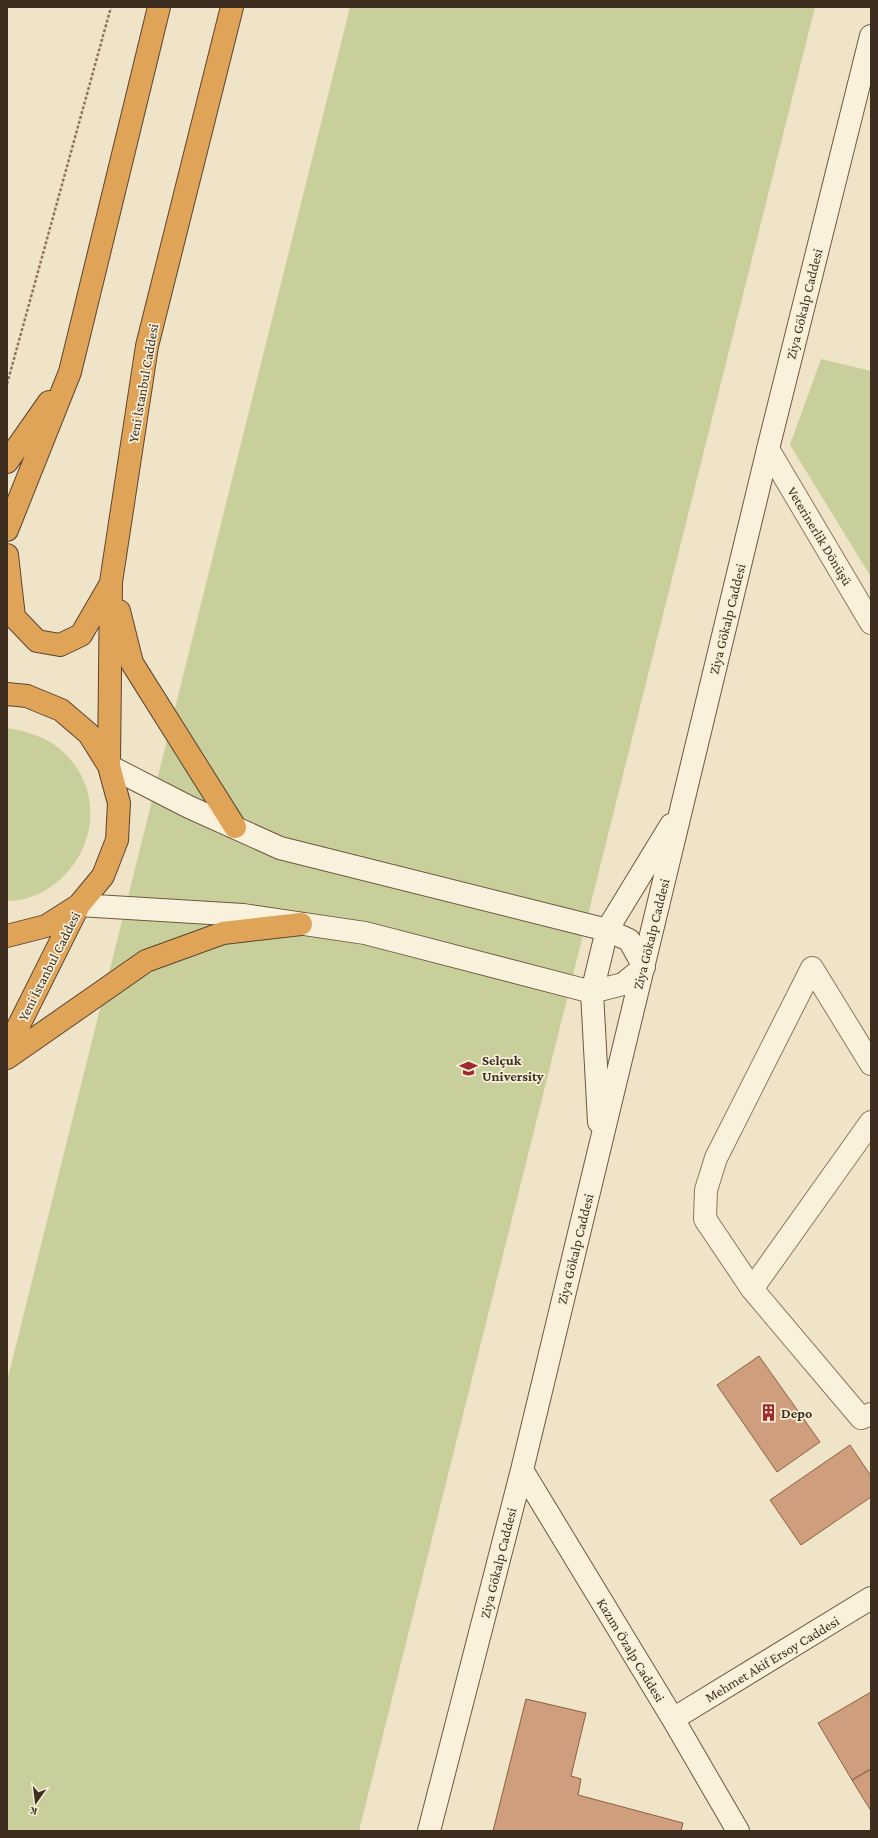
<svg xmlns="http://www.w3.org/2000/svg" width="878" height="1838" viewBox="0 0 878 1838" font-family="'Crimson Pro',serif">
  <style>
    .green { fill: #c9cf9b }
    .building { fill: #cf9f7d; stroke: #8d5f41 }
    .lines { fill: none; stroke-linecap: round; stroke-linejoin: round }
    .street-casing { stroke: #8d765c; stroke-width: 24 }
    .secondary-casing { stroke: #6f573f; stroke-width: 24 }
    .highway-casing { stroke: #5b4430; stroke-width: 24 }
    .path { stroke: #8d765c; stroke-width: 2.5; stroke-dasharray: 3 2; stroke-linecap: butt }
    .street { stroke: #faf1dc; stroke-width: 22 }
    .secondary { stroke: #faf1dc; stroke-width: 22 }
    .highway { stroke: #e0a458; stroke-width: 22 }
    .labels { text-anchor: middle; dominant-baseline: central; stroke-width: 3.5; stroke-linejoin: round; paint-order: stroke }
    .street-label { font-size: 14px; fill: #3d2e20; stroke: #f7eed8 }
    .poi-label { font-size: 14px; font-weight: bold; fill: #3d2e20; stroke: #f7eed8; text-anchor: start }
  </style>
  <rect width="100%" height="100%" fill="#f0e4c8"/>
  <!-- green -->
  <path class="green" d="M350,7H815L359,1831H7V1381Z
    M821,359L871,371V577L790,445Z
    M7,728C26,731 46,737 60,749C105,787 98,853 52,886C40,895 23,901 7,901Z"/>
  <!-- building -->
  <path class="building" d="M759,1356L820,1442L777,1472L717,1385Z
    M850,1445L871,1476V1497L801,1545L770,1500Z
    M871,1692V1769L852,1780L818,1723Z
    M526,1699L586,1713L571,1776L581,1779L578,1795L683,1823L681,1831H493Z
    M871,1769V1811L852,1780Z"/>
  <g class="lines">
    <defs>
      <path id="street" d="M768,449L871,623
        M871,1064L812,968L716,1158L706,1190L705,1219L752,1289L861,1418L871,1414
        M752,1289L871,1122"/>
      <path id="secondary" d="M79,905L243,915L365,933L592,992L623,984L644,967L629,940L607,930L280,848L189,807L109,766
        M599,1122L592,992L607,930L671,825
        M522,1470L673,1719L738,1831
        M673,1719L871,1598
        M429,1831L522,1470L768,449L871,36"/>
      <path id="highway" d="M7,462L49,402
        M7,530L70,372L159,7
        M7,555L14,617L37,641L60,645L81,635L110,585
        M119,611L132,663L235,827
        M7,694L27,696L61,710L89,734L109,766L119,803L117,840L103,876L79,905L46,926L7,936
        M109,766L111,582L147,346L232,7
        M7,1049L79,905
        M7,1058L146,961L223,933L301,924"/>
    </defs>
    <!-- street casing -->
    <use href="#street" class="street-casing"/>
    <!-- secondary casing -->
    <use href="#secondary" class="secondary-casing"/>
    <!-- highway casing -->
    <use href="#highway" class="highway-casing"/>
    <!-- path -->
    <path class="path" d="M7,384L111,7"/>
    <!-- street -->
    <use href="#street" class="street"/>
    <!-- secondary -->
    <use href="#secondary" class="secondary"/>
    <!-- highway -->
    <use href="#highway" class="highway"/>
  </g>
  <!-- icons -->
  <defs>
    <symbol id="university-bare" viewBox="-9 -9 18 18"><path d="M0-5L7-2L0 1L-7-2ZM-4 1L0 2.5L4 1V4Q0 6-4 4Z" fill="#9e2a2b" stroke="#f7eed8" stroke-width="2.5" paint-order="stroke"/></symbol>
    <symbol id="building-bare" viewBox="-9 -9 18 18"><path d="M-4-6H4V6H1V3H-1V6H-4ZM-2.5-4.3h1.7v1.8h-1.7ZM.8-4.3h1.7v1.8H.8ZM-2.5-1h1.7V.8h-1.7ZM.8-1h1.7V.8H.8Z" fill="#9e2a2b" stroke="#f7eed8" stroke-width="2.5" paint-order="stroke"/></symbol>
  </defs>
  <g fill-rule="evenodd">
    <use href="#university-bare" x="456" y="1056" width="25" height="25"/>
    <use href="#building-bare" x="756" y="1400" width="25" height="25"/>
  </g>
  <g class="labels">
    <!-- street labels -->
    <g class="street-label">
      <text transform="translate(804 304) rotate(-76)">Ziya Gökalp Caddesi</text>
      <text transform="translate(143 383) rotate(-80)">Yeni İstanbul Caddesi</text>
      <text transform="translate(820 536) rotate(59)">Veterinerlik Dönüşü</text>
      <text transform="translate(727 619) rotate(-76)">Ziya Gökalp Caddesi</text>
      <text transform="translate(651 934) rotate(-76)">Ziya Gökalp Caddesi</text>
      <text transform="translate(49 966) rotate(-63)">Yeni İstanbul Caddesi</text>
      <text transform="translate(575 1249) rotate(-76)">Ziya Gökalp Caddesi</text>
      <text transform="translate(498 1563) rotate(-76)">Ziya Gökalp Caddesi</text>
      <text transform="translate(631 1650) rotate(59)">Kazım Özalp Caddesi</text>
      <text transform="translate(772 1659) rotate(-31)">Mehmet Akif Ersoy Caddesi</text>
    </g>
    <!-- poi labels -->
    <g class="poi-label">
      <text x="482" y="1060">Selçuk<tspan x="482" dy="16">University</tspan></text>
      <text x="781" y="1413">Depo</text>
    </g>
  </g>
  <!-- border -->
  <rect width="878" height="1838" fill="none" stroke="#3d2e20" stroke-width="16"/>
  <!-- north arrow -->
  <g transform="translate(36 1802) rotate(194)" stroke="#f7eed8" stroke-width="3" paint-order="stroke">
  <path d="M0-3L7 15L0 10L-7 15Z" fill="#3d2e20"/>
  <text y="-6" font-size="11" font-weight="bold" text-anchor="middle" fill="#3d2e20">K</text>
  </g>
</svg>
